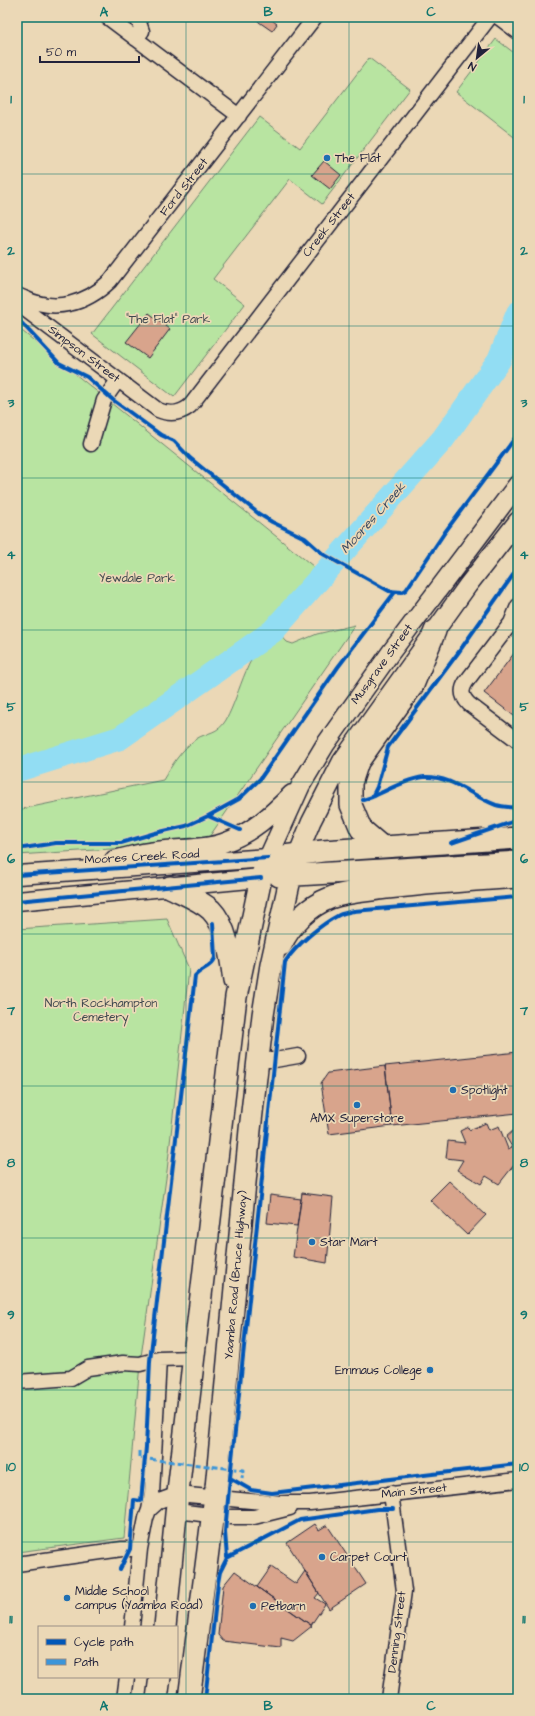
<svg xmlns="http://www.w3.org/2000/svg" width="535" height="1716" viewBox="0 0 535 1716" font-family="'Architects Daughter',sans-serif">
  <style>
    .green { fill: #b8e4a1; stroke: #6d836e }
    .lines { fill: none; stroke-linecap: round; stroke-linejoin: round }
    .river { stroke: #92ddf3; stroke-width: 24 }
    .building { fill: #d8a48c; stroke: #22223b }
    .minor-casing { stroke: #22223b; stroke-width: 17 }
    .major-casing { stroke: #22223b; stroke-width: 21 }
    .highway-casing { stroke: #22223b; stroke-width: 24 }
    .minor { stroke: #ebd8b6; stroke-width: 14 }
    .major { stroke: #ebd8b6; stroke-width: 18 }
    .highway { stroke: #ebd8b6; stroke-width: 21 }
    .quiet { stroke: #3b95d9; stroke-width: 3; stroke-dasharray: 6 3; stroke-linecap: butt }
    .cycleway-casing { stroke: #ebd8b6; stroke-width: 6 }
    .cycleway { stroke: #0057b8; stroke-width: 4 }
    .grid { fill: none; stroke: #0f766e; stroke-width: 1; stroke-opacity: 0.55 }
    .poi-dot { fill: #1f6fb2; stroke: #ebd8b6; stroke-width: 1.5 }
    .labels { text-anchor: middle; dominant-baseline: central; stroke-width: 3.5; stroke-linejoin: round; paint-order: stroke }
    .poi-label { font-size: 12px; fill: #22223b; stroke: #ebd8b6; text-anchor: start }
    .street-label { font-size: 12px; fill: #22223b; stroke: #ebd8b6 }
    .park-label { font-size: 12px; fill: #40494f; stroke: #ebd8b6 }
    .water-label { font-size: 13px; font-style: italic; fill: #384760; stroke: #ebd8b6 }
    .neatline { fill: none; stroke: #0f766e; stroke-width: 1.5 }
    .grid-label { font-size: 13px; text-anchor: middle; font-weight: bold; fill: #0f766e }
  </style>
  <rect width="100%" height="100%" fill="#ebd8b6"/>
  <filter id="ink" filterUnits="userSpaceOnUse"><feTurbulence type="fractalNoise" baseFrequency=".025" numOctaves="2"/><feDisplacementMap in="SourceGraphic" scale="8" xChannelSelector="R" yChannelSelector="G"/><feConvolveMatrix kernelMatrix="1 2 1 2 8 2 1 2 1" color-interpolation-filters="sRGB"/></filter>
  <g filter="url(#ink)">
    <!-- green -->
    <path class="green" d="M496,39L518,56V140L456,92Z
      M369,58L410,89L322,204L290,179L213,279L245,304L174,397L92,334L259,117L300,148Z
      M17,327L324,575L273,631L120,738L17,770Z
      M355,625L205,843L17,855V810L163,780C172,765 181,750 196,739C207,732 218,734 226,720C241,693 247,647 277,631L287,642L293,644L317,634Z
      M167,919L189,969L167,1171L140,1364L124,1538L17,1552V929Z"/>
    <g class="lines">
      <!-- river -->
      <path class="river" d="M17,770L120,738L273,631L443,439L499,360L518,313"/>
    </g>
    <!-- building -->
    <path class="building" d="M257,17H268L277,24L272,31L259,22L256,18Z
      M324,161L341,175L330,189L312,175Z
      M149,313L170,329L148,358L126,342Z
      M518,648V719L484,693Z
      M518,1052V1113L392,1126L385,1066Z
      M385,1066L392,1126L329,1134L321,1083L328,1073Z
      M486,1123L489,1130L499,1126L508,1149L512,1147L506,1137L514,1130L518,1129V1160L499,1184L486,1176L481,1184L457,1170L463,1160L446,1158L448,1141L465,1143L460,1131L468,1127L469,1130Z
      M449,1181L486,1215L467,1235L430,1200Z
      M302,1193L333,1197L327,1263L293,1257Z
      M270,1195L301,1199L297,1226L267,1223Z
      M315,1524L319,1530L327,1525L366,1584L329,1609L287,1543Z
      M271,1567L296,1584L305,1571L319,1593L315,1598L325,1604L311,1625L257,1587Z
      M235,1571L257,1587L312,1626L293,1641L281,1638V1648L223,1641L218,1635L223,1586Z"/>
    <g class="lines">
      <defs>
        <path id="minor" d="M107,17L239,116
          M498,17L518,32
          M136,39L142,31L137,17
          M17,295L24,298L27,311L158,410C170,415 180,414 190,406L490,17
          M24,298C55,313 86,304 110,281L315,17
          M91,444L104,400L118,380
          M518,606L511,623L466,682C460,691 462,697 469,704L518,741
          M258,1060H275L298,1056
          M17,1382L71,1378L88,1368L123,1363L140,1364L159,1359L194,1358
          M149,1510L152,1494L159,1359
          M177,1511L226,1517H254L290,1508
          M17,1564L122,1549H140
          M132,1627L140,1549L146,1518L149,1510L159,1501L178,1494L272,1503H310L518,1480
          M124,1699L127,1677
          M389,1699L404,1591L391,1493"/>
        <path id="major" d="M298,854L311,822L342,761L468,585L518,521
          M114,860C128,857 142,852 156,851C178,848 202,850 223,843C251,834 272,814 292,794
          M17,875L268,858L301,785L325,745L391,652L518,484
          M17,901L261,878"/>
        <path id="highway" d="M381,846L361,829L351,805V783L358,762L413,685L435,631
          M279,876L518,862
          M170,887C184,894 200,900 211,910C227,926 231,959 234,981
          M281,945C290,925 309,906 330,898C348,891 369,891 387,888C431,883 474,880 518,877
          M165,1627L179,1483L236,997L261,878L268,858L323,851L518,838
          M157,1699L160,1677
          M189,1699L216,1488L250,1130L263,1015L271,965L291,875L298,854"/>
      </defs>
      <!-- minor casing -->
      <use href="#minor" class="minor-casing"/>
      <!-- major casing -->
      <use href="#major" class="major-casing"/>
      <!-- highway casing -->
      <use href="#highway" class="highway-casing"/>
      <!-- minor -->
      <use href="#minor" class="minor"/>
      <!-- major -->
      <use href="#major" class="major"/>
      <!-- highway -->
      <use href="#highway" class="highway"/>
      <!-- quiet -->
      <path class="quiet" d="M139,1451V1458L243,1470L242,1478"/>
      <defs>
        <path id="cycleway" d="M17,318L59,363L87,377L113,400L161,435L174,441L190,458L259,514L272,522L305,538L323,554L389,591L402,592L406,590L445,532L518,434
          M372,797C388,790 407,779 424,777C451,775 473,797 496,805C503,807 511,807 518,808
          M363,800L372,797L377,787L388,747L458,653L518,568
          M208,816L239,799L260,779L338,667L395,592
          M451,843L518,820
          M17,849L56,843H121L155,833L186,826L208,816L240,830
          M17,875L268,858
          M518,897L354,911C349,912 343,913 339,915C320,925 296,945 285,962L230,1478L251,1490L272,1493L518,1464
          M17,901L261,878
          M227,1558L300,1520L377,1509H393
          M120,1569L130,1549L134,1500L141,1501L146,1447L150,1361L195,976C200,969 212,967 215,958L213,923
          M205,1699L218,1583L220,1572L227,1558L225,1532L230,1478"/>
      </defs>
      <!-- cycleway casing -->
      <use href="#cycleway" class="cycleway-casing"/>
      <!-- cycleway -->
      <use href="#cycleway" class="cycleway"/>
    </g>
  </g>
  <!-- grid -->
  <path class="grid" d="M186,17V1699M349,17V1699M17,174H518M17,326H518M17,478H518M17,630H518M17,782H518M17,934H518M17,1086H518M17,1238H518M17,1390H518M17,1542H518"/>
  <!-- markers -->
  <g class="poi-dot">
    <circle cx="327" cy="158" r="4"/>
    <circle cx="453" cy="1090" r="4"/>
    <circle cx="357" cy="1105" r="4"/>
    <circle cx="312" cy="1242" r="4"/>
    <circle cx="430" cy="1370" r="4"/>
    <circle cx="322" cy="1557" r="4"/>
    <circle cx="67" cy="1598" r="4"/>
    <circle cx="253" cy="1606" r="4"/>
  </g>
  <g class="labels">
    <!-- poi labels -->
    <g class="poi-label">
      <text x="335" y="158">The Flat</text>
      <text x="461" y="1090">Spotlight</text>
      <text x="357" y="1118" text-anchor="middle">AMX Superstore</text>
      <text x="320" y="1242">Star Mart</text>
      <text x="422" y="1370" text-anchor="end">Emmaus College</text>
      <text x="330" y="1557">Carpet Court</text>
      <text x="75" y="1591">Middle School<tspan x="75" dy="14">campus (Yaamba Road)</tspan></text>
      <text x="261" y="1606">Petbarn</text>
    </g>
    <!-- street labels -->
    <g class="street-label">
      <text transform="translate(184 187) rotate(-52)">Ford Street</text>
      <text transform="translate(329 225) rotate(-52)">Creek Street</text>
      <text transform="translate(84 354) rotate(37)">Simpson Street</text>
      <text transform="translate(382 664) rotate(-54)">Musgrave Street</text>
      <text transform="translate(142 857) rotate(-3)">Moores Creek Road</text>
      <text transform="translate(236 1275) rotate(-85)">Yaamba Road (Bruce Highway)</text>
      <text transform="translate(414 1491) rotate(-6)">Main Street</text>
      <text transform="translate(397 1632) rotate(-83)">Denning Street</text>
    </g>
    <!-- park labels -->
    <g class="park-label">
      <text x="168" y="319">"The Flat" Park</text>
      <text x="137" y="578">Yewdale Park</text>
      <text x="101" y="1003">North Rockhampton<tspan x="101" dy="14">Cemetery</tspan></text>
    </g>
    <!-- water labels -->
    <g class="water-label">
      <text transform="translate(373 518) rotate(-48)">Moores Creek</text>
    </g>
  </g>
  <!-- margin -->
  <rect width="535" height="1716" fill="none" stroke="#ebd8b6" stroke-width="44"/>
  <!-- legend -->
  <rect x="38" y="1626" width="140" height="52" fill="#ebd8b6" stroke="#9b8f85"/>
  <rect x="46" y="1639" width="20" height="6" fill="#0057b8" stroke="#9b8f85"/>
  <text x="74" y="1646" font-size="12" fill="#22223b">Cycle path</text>
  <rect x="46" y="1659" width="20" height="6" fill="#3b95d9" stroke="#9b8f85"/>
  <text x="74" y="1666" font-size="12" fill="#22223b">Path</text>
  <!-- north arrow -->
  <g transform="translate(477 58) rotate(209)" stroke="#ebd8b6" stroke-width="3" paint-order="stroke">
  <path d="M0-3L7 15L0 10L-7 15Z" fill="#22223b"/>
  <text y="-6" font-size="11" font-weight="bold" text-anchor="middle" fill="#22223b">N</text>
  </g>
  <!-- scale -->
  <path d="M40 56v6h99v-6" fill="none" stroke="#22223b" stroke-width="2"/>
  <text x="46" y="56" font-size="12" fill="#22223b" stroke="#ebd8b6" stroke-width="3" paint-order="stroke">50 m</text>
  <rect x="22" y="22" width="491" height="1672" class="neatline"/>
  <g class="grid-label">
    <text x="104" y="16">A</text>
    <text x="268" y="16">B</text>
    <text x="431" y="16">C</text>
    <text x="11" y="103">1</text>
    <text x="524" y="103">1</text>
    <text x="11" y="255">2</text>
    <text x="524" y="255">2</text>
    <text x="11" y="407">3</text>
    <text x="524" y="407">3</text>
    <text x="11" y="559">4</text>
    <text x="524" y="559">4</text>
    <text x="11" y="711">5</text>
    <text x="524" y="711">5</text>
    <text x="11" y="863">6</text>
    <text x="524" y="863">6</text>
    <text x="11" y="1015">7</text>
    <text x="524" y="1015">7</text>
    <text x="11" y="1167">8</text>
    <text x="524" y="1167">8</text>
    <text x="11" y="1319">9</text>
    <text x="524" y="1319">9</text>
    <text x="11" y="1471">10</text>
    <text x="524" y="1471">10</text>
    <text x="11" y="1623">11</text>
    <text x="524" y="1623">11</text>
    <text x="104" y="1710">A</text>
    <text x="268" y="1710">B</text>
    <text x="431" y="1710">C</text>
  </g>
</svg>
